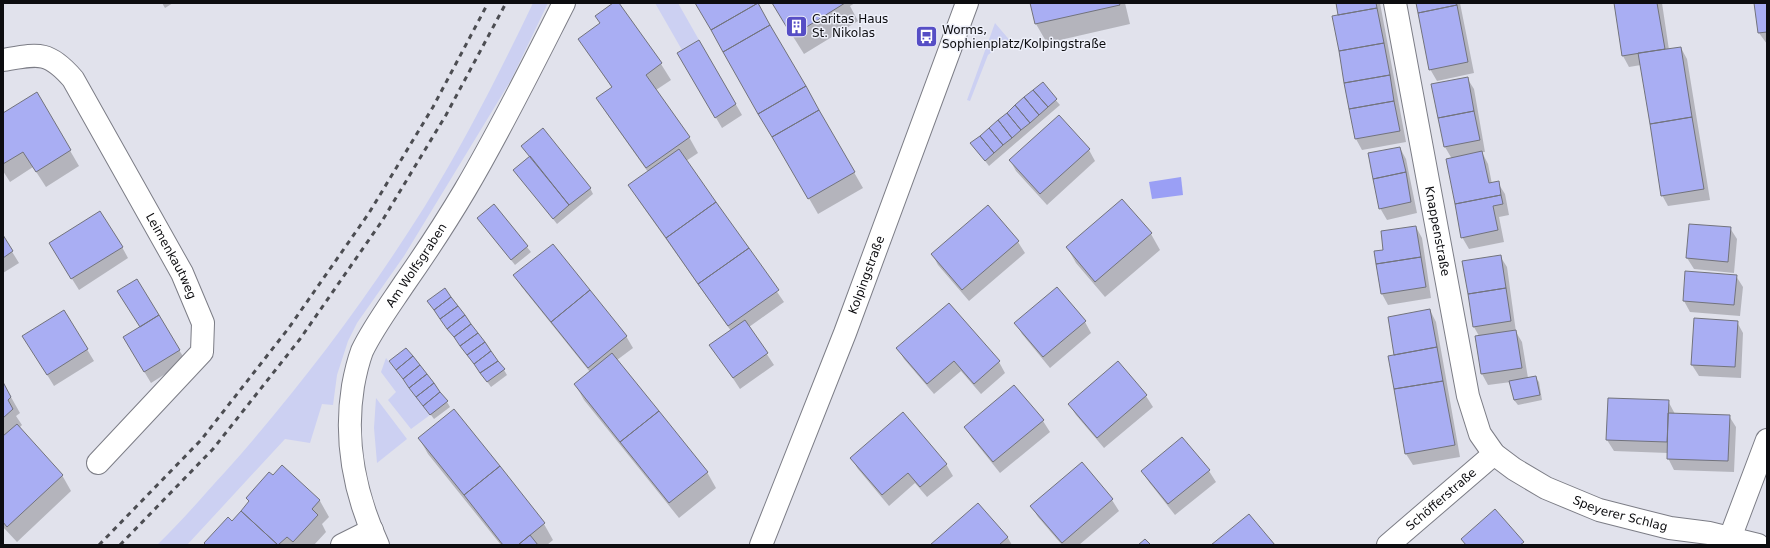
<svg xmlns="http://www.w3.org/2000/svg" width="1770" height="548" viewBox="0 0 1770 548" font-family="'DejaVu Sans',sans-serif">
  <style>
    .green { fill: #ccd0f2 }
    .water { fill: #9a9ff5 }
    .shadow { fill: #0003 }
    .building { fill: #a9aef3; stroke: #72737c }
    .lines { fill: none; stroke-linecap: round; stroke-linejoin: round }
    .street-casing { stroke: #7c7d86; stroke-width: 24 }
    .secondary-casing { stroke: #7c7d86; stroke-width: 24 }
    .street { stroke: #fff; stroke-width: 22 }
    .secondary { stroke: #fff; stroke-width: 22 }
    .rail { stroke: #4c4d52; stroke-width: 3; stroke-dasharray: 5 5; stroke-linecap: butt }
    .labels { text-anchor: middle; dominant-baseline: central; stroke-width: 3; stroke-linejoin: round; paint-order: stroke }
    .poi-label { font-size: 12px; fill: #0d0d10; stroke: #eef0fa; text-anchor: start }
    .street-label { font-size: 12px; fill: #0d0d10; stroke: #eef0fa }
  </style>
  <rect width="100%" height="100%" fill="#e1e2ec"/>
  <!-- green -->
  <path class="green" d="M533,3H548L511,80L404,256L357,323L348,341L337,375L333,405L322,404L310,443L285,439L187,545H157C181,522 203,496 225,472C299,389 366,300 425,206C465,141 500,72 533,3Z
    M655,3H678L699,40L682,50Z
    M995,23L1012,43L1004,42L988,55L970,101L967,100Z
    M386,358L430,415L411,429L388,400L396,392L381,372Z
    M376,398L407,439L377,463L374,428Z"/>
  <!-- water -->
  <path class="water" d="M1181,177L1183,195L1152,199L1149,182Z"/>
  <!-- shadow -->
  <path class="shadow" d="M162,3H173L165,8Z
    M615,3H618L661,64L671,80L656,90L689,137L698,153L686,161L784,302L749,327L774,365L740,389L711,345L731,331L639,201L630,185L648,172L607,114L598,99L612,88L579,39L601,24Z
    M696,3H757L863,188L818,214Z
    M772,3H855L850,6L858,21L804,54Z
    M1031,3H1125L1130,24L1047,43L1036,24Z
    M1337,3H1380L1406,142L1362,150L1356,139L1333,17L1340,16Z
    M1417,3H1460L1474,73L1437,81L1430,69Z
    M1615,3H1662L1669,50L1681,48L1687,59L1710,200L1668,206L1662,195L1641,65L1629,67L1623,56Z
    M1755,3H1767V44L1759,33Z
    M699,41L742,115L722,128L678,53Z
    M1467,78L1474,89L1485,152H1482L1488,164L1492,184L1498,183L1505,194L1509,215L1499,217L1504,242L1469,249L1462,237L1452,159L1445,147L1432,85Z
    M1042,84L1060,105L989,166L972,144Z
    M37,94L79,166L46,187L33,167L10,182L3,171V115Z
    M1400,148L1406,159L1417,213L1387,220L1380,208Z
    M1089,150L1095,161L1047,205L1016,171L1010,160Z
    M518,175L590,188L593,194L557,224Z
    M494,206L531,252L515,265L478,218Z
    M988,206L1018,242L1025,253L969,301L938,265L932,254Z
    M1416,227L1422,238L1431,298L1388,305L1382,294Z
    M1730,228L1737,239L1734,273L1694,269L1687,258Z
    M1151,234L1160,250L1105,297L1076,263L1067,247Z
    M3,237L19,263L3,273Z
    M122,247L128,258L79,290L57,255Z
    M1500,256L1507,267L1516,332L1522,342L1528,378L1535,377L1539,382L1542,400L1518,405L1514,400L1511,382L1488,385L1482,374L1476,337L1479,336L1474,327Z
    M515,275L626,336L633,348L617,360L707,472L716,488L679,518L584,400L575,384L590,372L521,286Z
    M1736,276L1743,287L1740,316L1690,312L1684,301Z
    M429,302L504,370L507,375L491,387Z
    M1430,310L1436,322L1460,457L1413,465L1406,454L1389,357L1395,356Z
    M64,311L94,361L54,386L30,347Z
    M1085,322L1091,333L1050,368L1022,334L1016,323Z
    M1737,322L1743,333L1741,378L1699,376L1692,365Z
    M124,338L179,350L186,361L151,383Z
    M898,348L999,362L1005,373L981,394L961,371L934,394L904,359Z
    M390,361L447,402L450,407L434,419Z
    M1118,362L1146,396L1153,407L1104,448L1076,415L1069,404Z
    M3,383L20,413L16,416L22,425L19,428L62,475L71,491L17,542L3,527Z
    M1014,386L1043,421L1050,432L1000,473L972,438L965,427Z
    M1668,401L1675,414L1729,416L1736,427L1734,472L1674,470L1668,458V453L1614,451L1607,440Z
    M454,411L544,524L553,540L547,545H501L428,454L419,438Z
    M903,414L946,464L953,476L927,497L915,483L889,506L858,469L851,458Z
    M1182,438L1209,471L1216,482L1175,515L1149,482L1142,471Z
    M1082,463L1112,500L1119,511L1079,545H1062L1038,517L1031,506Z
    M282,467L320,501L329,517L322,524L326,532L314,545H206L232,522L250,502L247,498L273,477Z
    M978,504L1008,538L1012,545H932Z"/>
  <!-- building -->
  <path class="building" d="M613,3H619L662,63L646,75L690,137L646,168L596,98L612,87L578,39L600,23L595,16Z
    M695,3H758L711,30Z
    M758,3L770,25L723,52L711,30Z
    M772,3H845L792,36Z
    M1030,3H1119L1120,5L1035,24Z
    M1336,3H1376L1377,8L1338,15Z
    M1416,3H1456L1457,5L1418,13Z
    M1614,3H1657L1665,49L1622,56Z
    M1754,3H1767V32L1758,33Z
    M1457,5L1468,62L1429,70L1418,13Z
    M1377,8L1384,43L1339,51L1332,16Z
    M770,25L806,86L758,114L723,52Z
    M699,40L736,104L715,118L677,53Z
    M1384,43L1390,75L1344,83L1339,51Z
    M1681,47L1692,117L1650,124L1638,53Z
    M1390,75L1394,101L1349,109L1344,83Z
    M1468,77L1474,111L1438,118L1431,84Z
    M1043,82L1057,99L1048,107L1033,90Z
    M806,86L819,110L772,137L758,114Z
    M1033,90L1048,107L1039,115L1024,97Z
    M37,92L71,150L36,172L23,152L3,164V113Z
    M1024,97L1039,115L1030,123L1015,105Z
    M1394,101L1400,131L1355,139L1349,109Z
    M1015,105L1030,123L1021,130L1007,113Z
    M819,110L855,172L808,199L772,137Z
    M1474,111L1480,140L1444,147L1438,118Z
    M1007,113L1021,130L1012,138L998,120Z
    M1059,115L1090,149L1040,194L1009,160Z
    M1692,117L1704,189L1661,196L1650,124Z
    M998,120L1012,138L1003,145L989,128Z
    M543,128L591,188L569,205L521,146Z
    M989,128L1003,145L994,153L980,136Z
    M980,136L994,153L985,161L970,143Z
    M1400,147L1406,172L1373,179L1368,153Z
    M679,149L716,202L666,238L628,185Z
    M1482,151L1489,183L1499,181L1501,195L1455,204L1446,159Z
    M530,156L569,205L553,219L513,170Z
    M1406,172L1411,202L1379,209L1373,179Z
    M1501,195L1503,204L1493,206L1498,230L1461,238L1455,204Z
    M1122,199L1152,233L1095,282L1066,247Z
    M716,202L749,248L698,284L666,238Z
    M494,204L528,246L511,260L477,218Z
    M988,205L1019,241L962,290L931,254Z
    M100,211L123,247L71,279L49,243Z
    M1689,224L1731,227L1728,262L1686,258Z
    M1416,226L1421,257L1376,264L1374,251L1383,250L1381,231Z
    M3,235L13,251L3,258Z
    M553,244L590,290L551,322L513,275Z
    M749,248L779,290L728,326L698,284Z
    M1501,255L1506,288L1468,294L1462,261Z
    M1421,257L1426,287L1381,294L1376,264Z
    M1685,271L1737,275L1734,305L1683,301Z
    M137,279L159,315L140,327L117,291Z
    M1057,287L1086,321L1043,357L1014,323Z
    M445,288L451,297L434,310L427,301Z
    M1506,288L1511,321L1473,327L1468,294Z
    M590,290L627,336L588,368L551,322Z
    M451,297L458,306L440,319L434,310Z
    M949,303L1000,361L974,384L954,361L927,384L896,348Z
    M458,306L465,315L447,329L440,319Z
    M1430,309L1437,347L1394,355L1388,317Z
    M64,310L88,349L47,375L22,336Z
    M159,315L180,350L144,372L123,337Z
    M465,315L471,324L454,337L447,329Z
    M1694,318L1738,321L1735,367L1691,365Z
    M745,320L768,353L733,378L709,345Z
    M471,324L478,333L460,346L454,337Z
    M1516,330L1522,368L1481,374L1475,336Z
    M478,333L485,342L467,355L460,346Z
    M485,342L491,351L474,364L467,355Z
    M1437,347L1443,381L1394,389L1388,356Z
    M406,348L413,356L396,370L389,361Z
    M491,351L498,361L480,373L474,364Z
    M612,353L659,411L620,442L574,384Z
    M413,356L420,365L403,379L396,370Z
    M498,361L505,369L487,382L480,373Z
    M1118,361L1147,395L1097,438L1068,404Z
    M420,365L427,374L409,388L403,379Z
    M427,374L434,383L416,397L409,388Z
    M1536,376L1540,395L1514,400L1509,381Z
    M1443,381L1455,445L1405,454L1394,389Z
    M3,382L11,397L8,400L13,409L3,418Z
    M434,383L440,392L423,406L416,397Z
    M1014,385L1044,420L993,462L964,427Z
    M440,392L448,401L430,415L423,406Z
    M1608,398L1669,400L1667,442L1606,440Z
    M454,409L500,466L464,495L418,438Z
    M659,411L708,472L669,503L620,442Z
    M903,412L947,464L920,487L908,473L882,495L850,458Z
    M1668,413L1730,415L1728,461L1667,459Z
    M17,424L63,475L7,527L3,522V436Z
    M1182,437L1210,470L1168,504L1141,471Z
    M1082,462L1113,499L1062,543L1030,506Z
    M282,465L320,500L312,509L318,515L293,542L287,537L278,545L241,511L249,501L246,498L269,472L273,475Z
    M500,466L545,523L518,545H503L464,495Z
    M978,503L1008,537L999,545H930Z
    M1495,509L1524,542L1520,545H1466L1461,539Z
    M241,511L278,545H206L204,543L228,517L232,521Z
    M1249,514L1275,545H1211Z
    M530,535L538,545H518Z
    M1145,539L1151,545H1138Z"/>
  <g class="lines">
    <defs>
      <g id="street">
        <path id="s1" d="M1395,3L1468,396L1480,434L1494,454L1514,469L1546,488L1599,510L1670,528L1709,533L1758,545"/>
        <path id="s2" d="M3,60C38,54 48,50 73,79L182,273L203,323L202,352L98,463"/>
        <path d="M1730,538L1767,440"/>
        <path d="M342,545L372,530"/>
        <path id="s3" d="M378,545C355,495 344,441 353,386C355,375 358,362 362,351C373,328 390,305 404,284C425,254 446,222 465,190C501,129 532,66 564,3"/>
        <path id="s4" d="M1388,545L1494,454"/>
      </g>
      <g id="secondary">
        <path id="s5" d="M761,545L845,333L967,3"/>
      </g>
    </defs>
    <!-- street casing -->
    <use href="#street" class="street-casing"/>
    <!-- secondary casing -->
    <use href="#secondary" class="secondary-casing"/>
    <!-- street -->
    <use href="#street" class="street"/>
    <!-- secondary -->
    <use href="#secondary" class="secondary"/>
    <!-- rail -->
    <path class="rail" d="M99,545L201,440L288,329L369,213L433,107L488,3
      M120,545L213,449L300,339L382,221L446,115L506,3"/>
  </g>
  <!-- icons -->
  <defs>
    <symbol id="building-square" viewBox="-11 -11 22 22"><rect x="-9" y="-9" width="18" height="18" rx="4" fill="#564ec5" stroke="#eef0fa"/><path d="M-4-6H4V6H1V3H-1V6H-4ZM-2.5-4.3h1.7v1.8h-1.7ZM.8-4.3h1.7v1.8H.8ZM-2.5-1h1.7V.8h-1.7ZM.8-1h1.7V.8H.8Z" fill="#fff"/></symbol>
    <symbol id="bus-square" viewBox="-11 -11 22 22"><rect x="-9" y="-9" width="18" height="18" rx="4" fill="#564ec5" stroke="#eef0fa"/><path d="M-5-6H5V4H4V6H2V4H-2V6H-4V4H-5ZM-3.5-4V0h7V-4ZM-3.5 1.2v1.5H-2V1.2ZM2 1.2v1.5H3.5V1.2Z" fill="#fff"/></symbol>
  </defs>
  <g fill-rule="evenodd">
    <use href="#building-square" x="784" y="14" width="25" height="25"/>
    <use href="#bus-square" x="914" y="24" width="25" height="25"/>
  </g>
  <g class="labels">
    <!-- poi labels -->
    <g class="poi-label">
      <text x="812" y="19">Caritas Haus<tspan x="812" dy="14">St. Nikolas</tspan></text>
      <text x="942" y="30">Worms,<tspan x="942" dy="14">Sophienplatz/Kolpingstraße</tspan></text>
    </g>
    <!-- street labels -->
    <g class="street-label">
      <text stroke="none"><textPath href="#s1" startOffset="232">Knappenstraße</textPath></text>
      <text stroke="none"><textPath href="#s2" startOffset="281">Leimenkautweg</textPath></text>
      <text stroke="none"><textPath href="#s3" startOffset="301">Am Wolfsgraben</textPath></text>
      <text stroke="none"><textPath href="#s5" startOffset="290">Kolpingstraße</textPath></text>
      <text stroke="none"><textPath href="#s4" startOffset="70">Schöfferstraße</textPath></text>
      <text stroke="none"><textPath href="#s1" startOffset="605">Speyerer Schlag</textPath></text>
    </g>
  </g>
  <!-- border -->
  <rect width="1770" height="548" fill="none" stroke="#0d0d10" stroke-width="8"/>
</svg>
